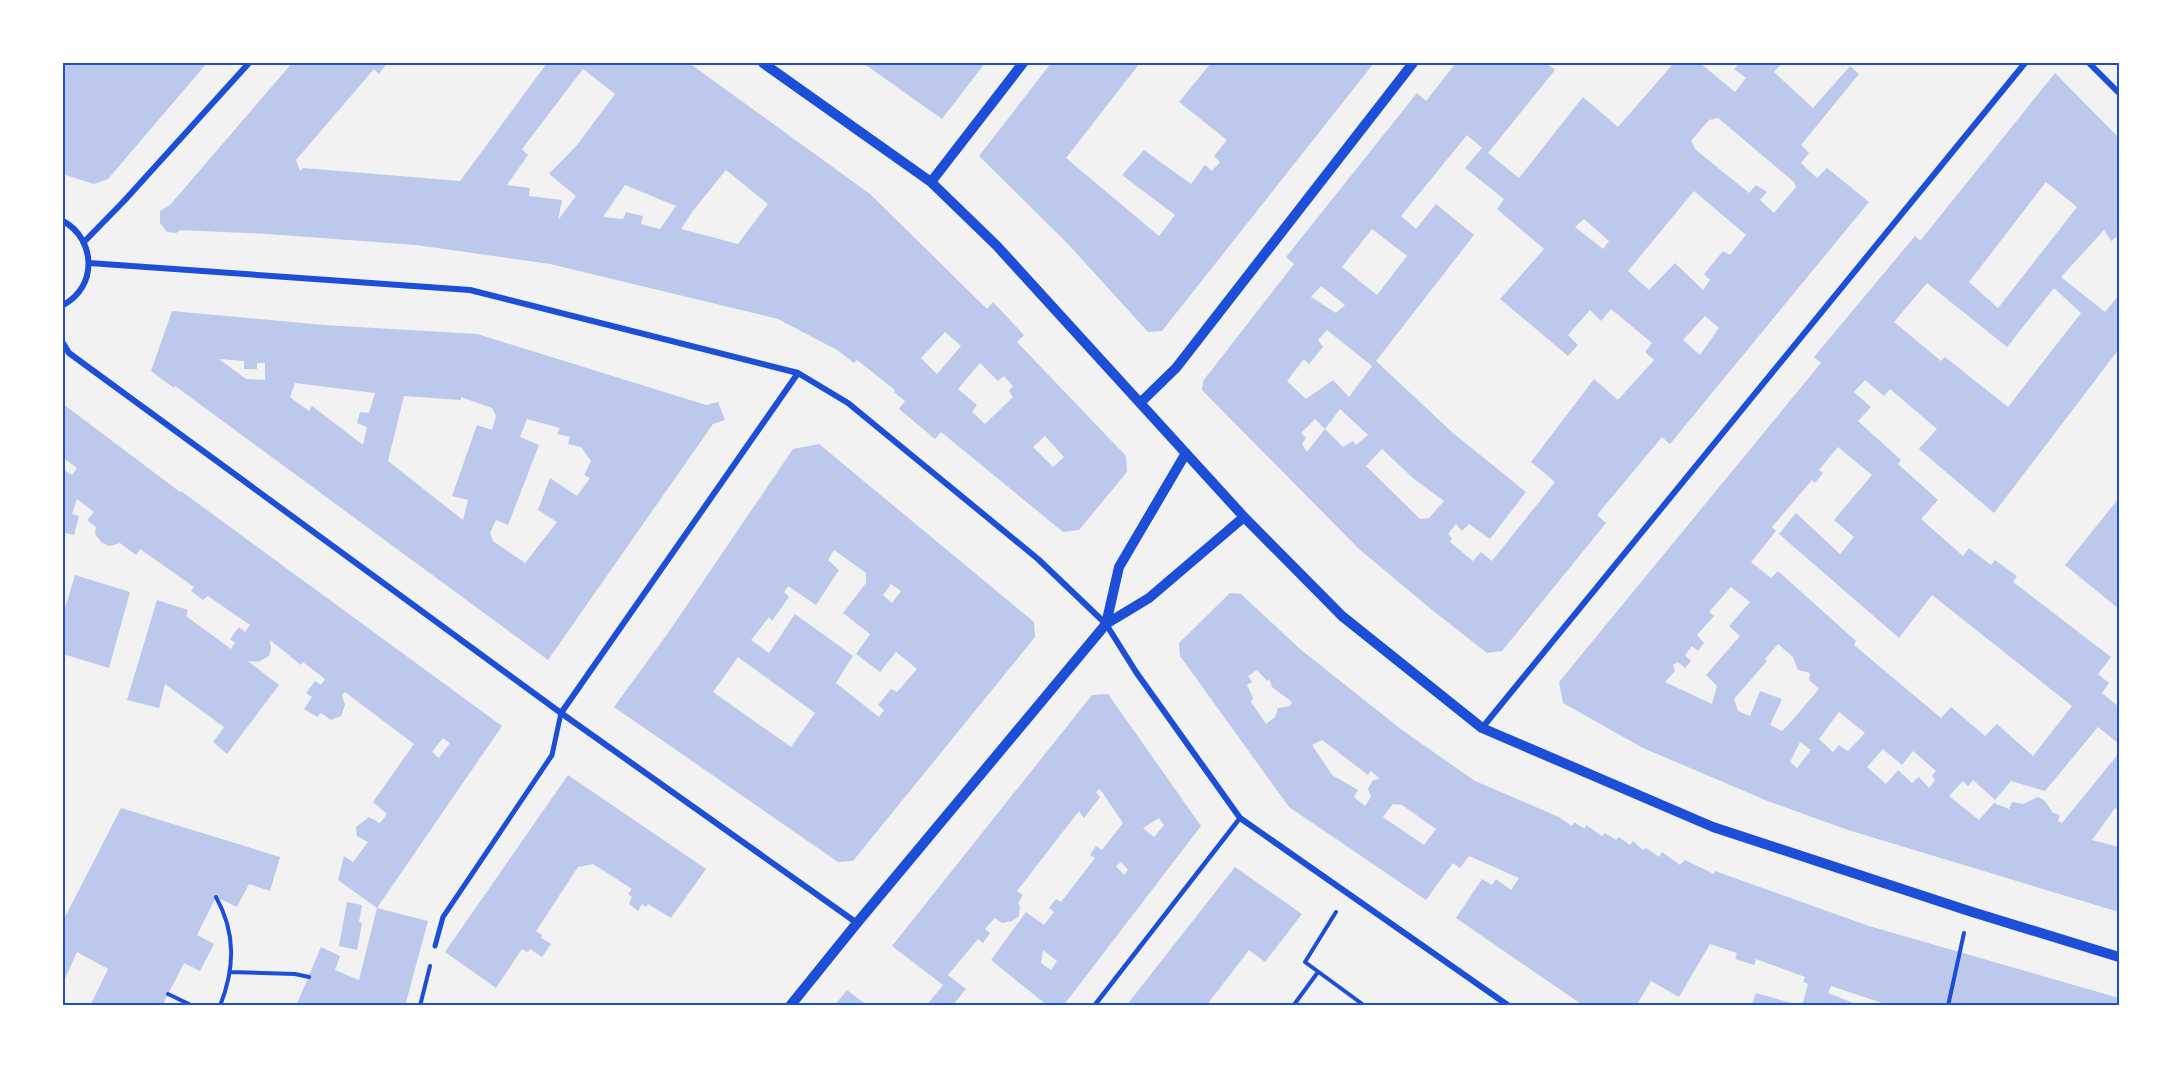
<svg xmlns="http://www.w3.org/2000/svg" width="2182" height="1069" viewBox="0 0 2182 1069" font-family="'Fira Sans',sans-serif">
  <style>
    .building { fill: #bdc9ec; fill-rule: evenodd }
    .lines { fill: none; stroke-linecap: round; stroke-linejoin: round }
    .path { stroke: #1d4ed8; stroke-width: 4 }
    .service { stroke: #1d4ed8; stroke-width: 4.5 }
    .pedestrian { stroke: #1d4ed8; stroke-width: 5 }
    .minor { stroke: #1d4ed8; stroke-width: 6 }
    .tertiary { stroke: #1d4ed8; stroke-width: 10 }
    .neatline { fill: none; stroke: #1d4ed8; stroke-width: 2 }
  </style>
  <rect width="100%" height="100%" fill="#f2f2f2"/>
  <!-- building -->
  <path class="building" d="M63,63H207L108,179L94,184L63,174Z
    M292,63H387L379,74L374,69L296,160L300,171L303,168L460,181L547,63H689L870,194L987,309L993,302L1024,335L1017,342L1126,456L1127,472L1079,530L1063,532L941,432L935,439L899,409L905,401L894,392L895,390L857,360L854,363L837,350L778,319L550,264L416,245L267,234L181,230L176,233L167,232L160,223V211L170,205ZM583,69L615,94L577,145L549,174L576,196L558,220L562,200L529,196L530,188L507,185L528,155L522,149ZM726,170L768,204L738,244L681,229L692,212ZM625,185L676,206L660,229L641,224L643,216L626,212L623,219L603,217ZM945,332L961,346L937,374L921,358ZM980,363L998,381L1004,376L1013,386L1009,391L1013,397L985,424L972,412L977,405L958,389ZM1045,436L1064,457L1053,467L1033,447Z
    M863,63H985L942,119Z
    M1051,63H1140L1066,158L1159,236L1175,215L1122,175L1144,150L1191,184L1205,165L1212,171L1220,162L1214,156L1227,140L1179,102L1211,63H1374L1162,331L1148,332L1068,244L979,156Z
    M1456,63H1546L1555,70L1488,153L1519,178L1583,97L1618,127L1674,63H1700L1735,92L1746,78L1734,69L1739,63H1782L1774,72L1813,108L1850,66L1859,74L1801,145L1809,153L1801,163L1817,178L1827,168L1869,202L1670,444L1662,437L1597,515L1606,523L1502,651L1487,653L1432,610L1359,549L1202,390L1203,381L1294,264L1286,257L1417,93L1426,101ZM1718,118L1794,182L1796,187L1774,213L1760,200L1767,192L1756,185L1749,193L1696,150L1691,141L1709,120ZM1467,135L1482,148L1465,168L1504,199L1497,209L1544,249L1500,299L1568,356L1578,345L1568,335L1590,310L1601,321L1611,309L1652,343L1645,352L1654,360L1618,400L1594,379L1531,462L1555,482L1492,561L1481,552L1473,561L1450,542L1452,538L1448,534L1456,524L1462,531L1469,524L1490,539L1526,492L1453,433L1376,361L1474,235L1436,204L1416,229L1401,216ZM1694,191L1746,235L1730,255L1723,251L1704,274L1710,280L1703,290L1675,263L1649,290L1628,271ZM1584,219L1609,241L1603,249L1575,227ZM1372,229L1407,256L1377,295L1342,267ZM1316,282L1345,305L1336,313L1311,297L1321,286ZM1705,316L1719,328L1700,355L1683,340ZM1327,330L1372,366L1349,397L1333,380L1306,399L1287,381L1304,359L1309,364L1323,347L1318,340ZM1340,409L1368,435L1356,445L1353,441L1343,447L1325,429L1307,452L1302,444L1306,438L1301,433L1315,419L1325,429ZM1382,449L1414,479L1444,501L1429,518L1420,519L1366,466Z
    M2055,73L2119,138V235L2111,241L2104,230L2061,277L2105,312L2119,295V349L1994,513L1919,449L1937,429L1890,389L1884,396L1865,380L1854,392L1871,407L1858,421L1901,460L1898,464L1938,500L1921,519L1963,556L1969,548L1991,565L1995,560L2017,576L2013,582L2111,657L2098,674L2109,683L2102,693L2119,707V744L2098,727L2045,791L2011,781L1995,800L1973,780L1968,786L1963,781L1949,796L1979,820L1994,803L2009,809L2012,802L2023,804L2038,797L2044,800L2053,813L2060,815L2058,821L2062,823L2119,753V811L2115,808L2092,840L2119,847V912L1848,830L1770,802L1643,748L1563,703L1559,682L1821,363L1814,357L1915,236L1920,241ZM2046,182L2077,207L1998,308L1969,282ZM1927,283L2007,347L2054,288L2081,313L2008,407L1945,357L1941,361L1894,322ZM1838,447L1872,475L1834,520L1854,537L1840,554L1796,513L1779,534L1899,638L1932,595L2072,706L2033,756L1997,724L1985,736L1951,707L1941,718L1854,645L1856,641L1778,571L1771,578L1751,562L1776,531L1772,527L1812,480L1815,483L1823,473L1819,470ZM1731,587L1750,602L1729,626L1740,636L1706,675L1717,686L1712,704L1665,682L1675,671L1673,665L1678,662L1685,668L1691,661L1685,655L1692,646L1698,651L1704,643L1697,635L1714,616L1709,612ZM1778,644L1793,657L1798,670L1810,673L1809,680L1819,689L1789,724L1782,731L1770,725L1782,699L1760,691L1750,716L1738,711L1734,699L1767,661L1765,659ZM1839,712L1865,733L1848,751L1839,745L1833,752L1819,739ZM1800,742L1811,750L1797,768L1790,762ZM1883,749L1902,765L1913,751L1936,771L1932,776L1935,780L1929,788L1919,777L1912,783L1898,770L1886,784L1867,767Z
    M172,311L324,325L477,334L706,405L718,402L725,420L713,424L548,660L175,386L174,388L151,371ZM219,359L244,361V369H257V363H265V380L246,379ZM295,383L375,393L369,413L360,412L357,423L367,427L363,445L312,406L309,411L290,397ZM404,396L461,400V397L492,408L496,416L492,430L477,425L452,496L468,500L463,520L388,461ZM527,419L560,428L557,434L570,437L568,444L581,447L591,461L584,475L590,478L577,496L550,478L538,510L557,522L525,563L493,541L490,533L496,520L508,525L539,445L520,437Z
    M63,404L180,492L181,491L502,726L377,908L428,921L405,1006H296L321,947L340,956L335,970L359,980L377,908L338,880L344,856L353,862L368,842L357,836L356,827L369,817L380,823L387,814L373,802L414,744L345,692L342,695L345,705L341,716L331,720L321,713L317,717L304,709L312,697L306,693L315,681L321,685L325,679L303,662L301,665L270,640L271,649L269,656L258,662L248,661L279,685L227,754L213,742L224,727L165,684L159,708L127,700L157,600L188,610L186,616L231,649L235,643L230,639L239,627L245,632L250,625L208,596L203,600L191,591L194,587L140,549L136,555L120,543L110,546L102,543L95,534L96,527L87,520L94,512L77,499L72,514L79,516L74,535L65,533L63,540V469L72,475L77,468L63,458ZM443,738L450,743L439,758L432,752Z
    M819,444L1034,622L1035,637L853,861L838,862L614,707L668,633L793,449ZM834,550L866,573V583L843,613L870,634L856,654L880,672L896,652L917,669L897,692L891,689L878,705L884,710L879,717L836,683L853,656L795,614L769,653L751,640L769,617L772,621L789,597L784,592L788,586L816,605L839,570L828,560ZM891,584L901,591L892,603L883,595ZM738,657L815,713L791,747L713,692Z
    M2119,498V609L2065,565Z
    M75,575L130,592L109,668L63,654V615Z
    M1230,593L1241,594L1300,649L1402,730L1475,781L1559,817L1572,826L1574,822L1585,829L1586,825L1602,836L1605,833L1616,840L1619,837L1630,845L1633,841L1643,850L1646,848L1659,857L1662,852L1680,865L1685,860L1714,874L1715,871L1869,926L2119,998V1006H1891L1831,986L1828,993L1861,1006H1802L1808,984L1803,982L1805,977L1756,959L1754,965L1735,959L1737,953L1710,944L1679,997L1651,981L1636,1006H1584L1456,918L1482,879L1492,885L1496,879L1511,890L1519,878L1469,856L1460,868L1453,863L1426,900L1289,807L1180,656L1179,643ZM1257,670L1267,681L1269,679L1272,687L1292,702L1290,706L1278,708L1275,717L1266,724L1251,702L1253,698L1247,685L1252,682L1248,676ZM1322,740L1368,775L1371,771L1380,779L1373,780L1368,789L1371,797L1365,806L1354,797L1358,790L1332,775L1312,745ZM1393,804L1402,805L1436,829L1424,845L1383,817Z
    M1108,694L1201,826L1063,1006H1048L991,960L1026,912L1044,925L1054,912L1049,908L1056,899L1061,902L1095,858L1090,855L1096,846L1102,850L1123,823L1100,789L1096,792L1100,797L1084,818L1079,811L1017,891L1023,895L1018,903L1020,906L1019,916L1012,921L1002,923L995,918L985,929L990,933L983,943L978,939L948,975L966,989L952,1006H926L943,985L892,946L1092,695ZM1159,818L1164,825L1154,837L1143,828ZM1121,862L1128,870L1124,875L1116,866ZM1043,950L1057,961L1051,970L1041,963Z
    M568,775L706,869L671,918L648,904L646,907L642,904L638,911L629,904L632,897L628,894L632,889L593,864L578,867L536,931L542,935L541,938L551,944L542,957L530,949L528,952L522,949L496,988L445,952Z
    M121,808L280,857L270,891L249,884L237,907L216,897L197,935L214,944L200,971L184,963L162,1006H90L108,969L77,952L63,983V921Z
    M1235,867L1302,914L1265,962L1249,950L1206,1006H1126Z
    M347,902L362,905L359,922L362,923L357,950L339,946Z
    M847,990L868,1006H834Z
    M1756,993L1799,1005V1006H1751Z"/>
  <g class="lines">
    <!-- path -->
    <path class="path" d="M216,897C236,933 235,968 220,1006
      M1336,912L1305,962L1365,1006
      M230,972L295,974L309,977
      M168,994L193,1006
      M420,1006L430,966
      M1293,1006L1318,972
      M1948,1006L1964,933"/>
    <!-- service -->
    <path class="service" d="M1094,1006L1240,818"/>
    <!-- pedestrian -->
    <path class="pedestrian" d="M435,946L443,917L552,755L561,713"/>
    <!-- minor -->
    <path class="minor" d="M2089,63L2119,93
      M63,221C96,239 98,287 63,305
      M84,242L124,201L249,63
      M89,263L470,290L798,373L848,403L1038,559L1106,624L1136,672L1240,818L1509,1006
      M63,343L69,353L561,713L857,923
      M561,713L798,373
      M1482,728L2025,63"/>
    <!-- tertiary -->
    <path class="tertiary" d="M763,63L931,182L997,246L1244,517L1342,616L1482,728L1713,827L1969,911L2119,957
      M931,182L1023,63
      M1140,403L1176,368L1413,63
      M1106,624L1119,567L1186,453
      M790,1006L857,923L1106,624L1149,598L1244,517"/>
  </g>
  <!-- border -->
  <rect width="2182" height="1069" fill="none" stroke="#ffffff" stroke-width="129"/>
  <rect x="64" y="64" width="2054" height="940" class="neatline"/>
</svg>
